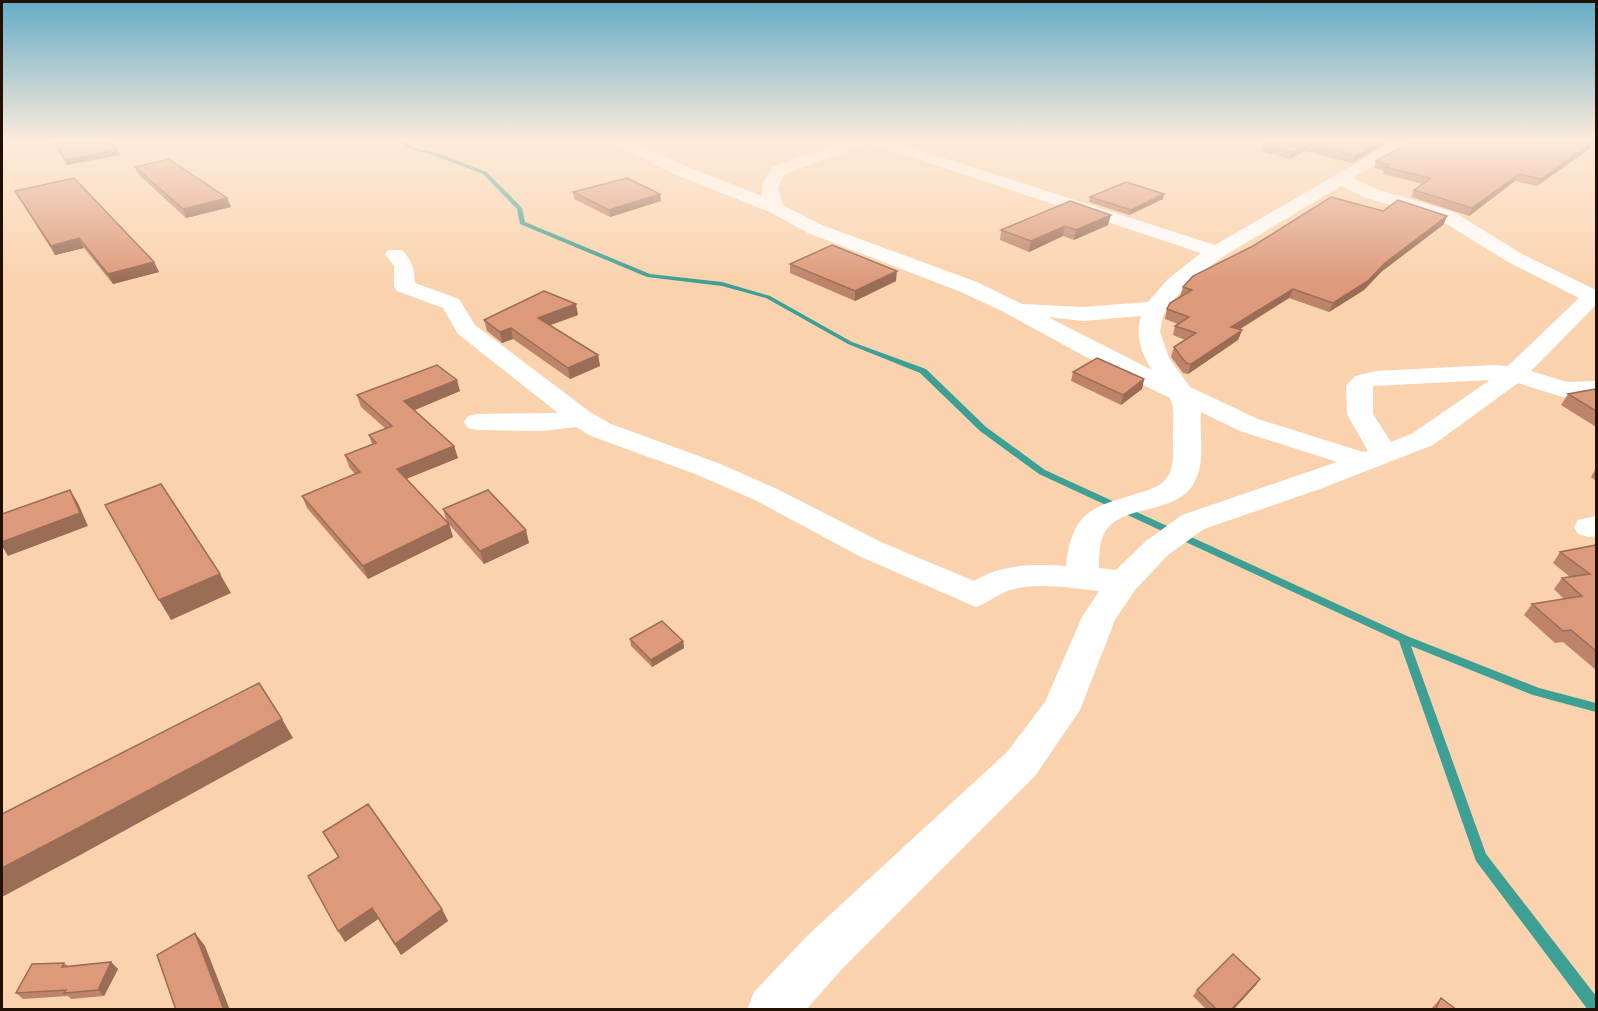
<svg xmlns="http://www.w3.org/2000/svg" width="1598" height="1011" viewBox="0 0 1598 1011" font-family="Ubuntu,sans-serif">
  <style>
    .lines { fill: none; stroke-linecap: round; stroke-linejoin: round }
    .stream { fill: #3e9f95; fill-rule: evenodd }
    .minor { fill: #fff; fill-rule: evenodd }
    .wall { fill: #be846a }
    .shaded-wall { fill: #9b6c56 }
    .building { fill: #dd9a7b; stroke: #9b6c56; stroke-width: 1.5 }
  </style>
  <rect width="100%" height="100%" fill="#fad3ae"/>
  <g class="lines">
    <!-- stream -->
    <path class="stream" d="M396,140H401L416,148L437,153L487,172L522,208L525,222L650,274L722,282L770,296L852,342L926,369L986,427L1045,470L1407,636L1539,688L1596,703V712L1533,695L1411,646L1486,854L1596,996V1010H1588L1476,861L1399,641L1039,474L980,431L920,373L848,344L766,298L722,286L647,277L520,224L517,209L483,174L433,155L412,150Z"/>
    <!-- minor -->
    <path class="minor" d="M610,140H629L686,166L762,196V184L773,166L850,140H888L1215,245L1396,140H1413L1411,143L1353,178L1376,189L1454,212L1522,254L1596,290V305L1531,371L1567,382L1596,381V395L1566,398L1518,383L1433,445L1320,489L1204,529L1168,555L1135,590L1115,620L1080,710L1035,776L842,969L806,1010H747L754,992L808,935L1007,752L1045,702L1082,617L1099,591C1072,588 1036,582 1010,590C998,594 988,603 976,607L859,556L757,501L698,475L591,436L576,427L543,431L477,430L468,428L464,422L468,416L477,414L558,413L458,334L443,308L397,291L394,286V266L385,254L388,250H402C412,261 414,267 415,283L459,299L475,325L590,412L611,424L718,463L777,489L881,542L974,581C1001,564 1035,564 1066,566C1072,509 1094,507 1142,492C1150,490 1160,486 1166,479C1175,468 1173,452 1173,439C1172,424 1176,411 1170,398L1086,357L1002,311L961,292L808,233L770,212L674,174L613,143ZM869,143L1201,253L1168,279L1148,302L1083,307L1022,304L977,282L822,225L783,205L778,188L785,174ZM1341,186L1364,197L1440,220L1508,262L1579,298L1508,366L1493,365L1376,371L1355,376L1346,386L1347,414L1368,451L1363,452L1258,419L1190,387L1169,358L1160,332L1163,316L1168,306L1193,279L1224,256ZM1141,316C1135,336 1141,353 1152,370L1048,317L1083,321ZM1490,380L1413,433L1391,442L1373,414V386ZM1201,412L1240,431L1337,462L1182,515L1146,541L1116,570L1099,568C1099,557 1099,542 1105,532C1123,502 1177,517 1195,481C1206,460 1199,434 1201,412Z
      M1596,516V536L1589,537L1578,534L1574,527L1578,520Z"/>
  </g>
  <!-- wall -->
  <path class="wall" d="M1392,140L1352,163L1305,151L1290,159L1261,151L1263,144Z
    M1592,142L1589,149L1537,186L1515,181L1469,216L1411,197L1414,190L1423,184L1383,174L1384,171L1374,168L1376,161Z
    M135,167L231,207L186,218L139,175Z
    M15,191L154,262L159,272L113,284L84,248L55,255Z
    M573,192L661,201L610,217L574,199Z
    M1164,194L1163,199L1129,215L1089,202L1090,197Z
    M1070,201L1108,225L1074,240L1063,236L1029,252L1000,240L1001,230Z
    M1383,211L1447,216L1443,225L1381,272L1364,290L1329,312L1289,298L1239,330H1242L1238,340L1188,374L1183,373L1171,357L1174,347L1185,340L1173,335L1175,326L1178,324L1165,319L1167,309L1180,296L1183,287L1253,246Z
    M790,264L896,281L855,301L790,273Z
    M578,315L550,325L598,355L600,366L570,379L513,339L502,343L487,331L484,320Z
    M1073,372L1144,379L1142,389L1121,405L1071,381Z
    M1596,389V427L1561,405L1568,394Z
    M460,391L414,410L454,446L458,458L406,479L449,524L453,537L368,579L307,508L302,496L355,474L349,467L345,455L372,444L369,435L386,429L361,407L357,395Z
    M1596,468V481L1591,477Z
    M443,509L529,543L484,564L447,522Z
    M1596,545V670L1563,642L1555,643L1524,615L1532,604L1564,599L1554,589L1562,578L1570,577L1553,563L1560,552Z
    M630,639L683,641L684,648L652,667L631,646Z
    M323,832L442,909L448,921L401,955L378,919L345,942L338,857Z
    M111,962L118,969L104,996L71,999L68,996L23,999L16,993L64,963L68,966Z
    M1256,985L1233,1010H1207L1193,996L1197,990Z
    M1441,998L1457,1010H1430Z"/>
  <!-- shaded-wall -->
  <path class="shaded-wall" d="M1384,140H1392L1352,163L1355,156Z
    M1592,142L1589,149L1537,186L1541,179Z
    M1308,144L1305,151L1290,159L1292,152Z
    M118,150L120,155L67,165L65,160Z
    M1519,174L1515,181L1469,216L1472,208Z
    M660,194L661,201L610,217L609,210Z
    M1164,194L1163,199L1129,215L1131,210Z
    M227,198L231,207L186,218L183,209Z
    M1111,215L1108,225L1074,240L1076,230Z
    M1447,216L1443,225L1381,272L1364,290L1329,312L1333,303Z
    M1065,226L1063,236L1029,252L1031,241Z
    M79,238L84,248L55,255L51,246Z
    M154,262L159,272L113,284L108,274Z
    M897,271L896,281L855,301V291Z
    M1293,289L1289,298L1228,336L1231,327Z
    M576,304L578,315L540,329L538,318Z
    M511,328L513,339L502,343L500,332Z
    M1242,330L1238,340L1188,374L1191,364Z
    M598,355L600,366L570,379L568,368Z
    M1144,379L1142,389L1121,405L1123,395Z
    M457,380L460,391L408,413L404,401Z
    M454,446L458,458L401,481L397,469Z
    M70,490L78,503L88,526L8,556L2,546V542Z
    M449,524L453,537L368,579L363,566Z
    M526,530L529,543L484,564L480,551Z
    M220,574L231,593L171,620L159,600Z
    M683,641L684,648L652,667L651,660Z
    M282,719L293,738L82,854L2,897V868Z
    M372,908L378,919L345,942L338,931Z
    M442,909L448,921L401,955L395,944Z
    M195,933L205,946L230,1010H224Z
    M111,962L118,969L104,996L98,990Z
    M1260,979L1256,985L1233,1010H1231Z"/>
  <!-- building -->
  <path class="building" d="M52,140H107L118,150L65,160Z
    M1271,140H1384L1355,156L1308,144L1292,152L1263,144Z
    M1413,140H1579L1592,142L1541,179L1519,174L1472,208L1414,190L1431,178L1385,167L1389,165L1376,161Z
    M169,159L227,198L183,209L135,167Z
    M74,178L154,262L108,274L79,238L51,246L15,191Z
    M627,178L660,194L609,210L573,192Z
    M1126,182L1164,194L1131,210L1090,197Z
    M1331,197L1383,211L1398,200L1447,216L1385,263L1368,281L1333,303L1293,289L1231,327L1242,330L1191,364L1186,363L1174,347L1196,333L1175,326L1189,317L1167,309L1170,303L1192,290L1183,287L1193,276L1253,246Z
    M1070,201L1111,215L1076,230L1065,226L1031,241L1001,230Z
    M832,245L897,271L855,291L790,264Z
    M544,291L576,304L538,318L598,355L568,368L511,328L500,332L484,320Z
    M1097,358L1144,379L1123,395L1073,372Z
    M437,365L457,380L404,401L454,446L397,469L449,524L363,566L302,496L360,472L345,455L376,443L369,435L392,426L357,395Z
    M1596,389V411L1568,394Z
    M161,484L220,574L159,600L105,505Z
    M70,490L80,513L2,542V514Z
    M488,490L526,530L480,551L443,509Z
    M1596,545V651L1571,630L1563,631L1532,604L1582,596L1562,578L1590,574L1560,552Z
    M662,621L683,641L651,660L630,639Z
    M259,683L282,719L65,835L2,868V814Z
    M368,804L442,909L395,944L372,908L338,931L308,876L339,857L323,832Z
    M195,933L224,1010H176L157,955Z
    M1233,954L1260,979L1231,1010H1217L1197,990Z
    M111,962L98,990L64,993L66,990L16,993L32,964L64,963L62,967Z
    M1441,998L1457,1010H1435Z"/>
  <!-- sky -->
  <linearGradient id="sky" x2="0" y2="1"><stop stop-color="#64acc7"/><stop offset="0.5" stop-color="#fdebdb"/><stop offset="1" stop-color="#fdebdb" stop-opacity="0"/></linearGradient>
  <rect width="1598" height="281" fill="url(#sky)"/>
  <!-- border -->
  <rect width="1598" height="1011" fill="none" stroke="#211001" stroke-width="6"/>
</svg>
